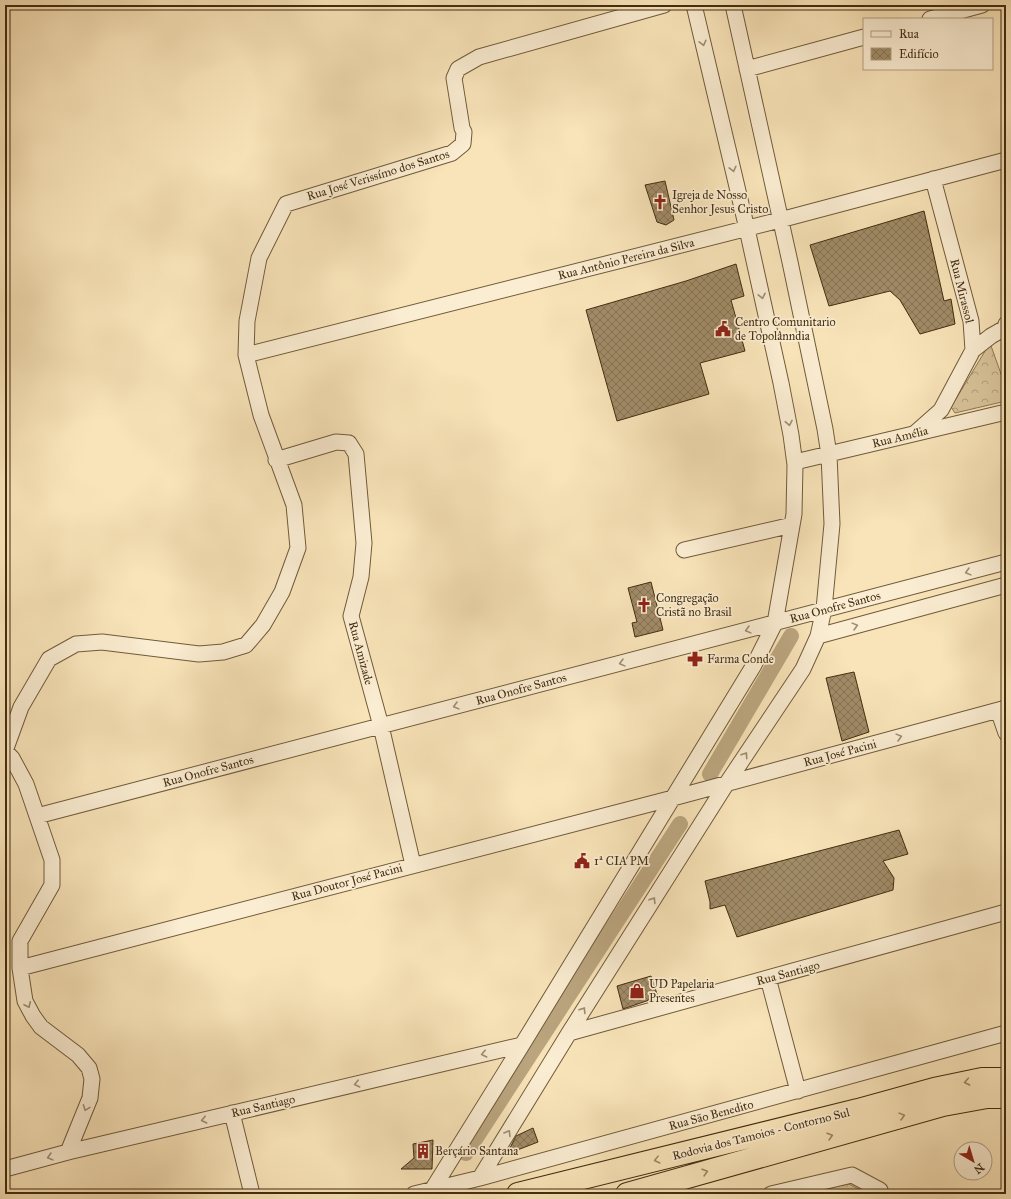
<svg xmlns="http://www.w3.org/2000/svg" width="1011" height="1199" viewBox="0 0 1011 1199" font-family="'IM FELL Great Primer',serif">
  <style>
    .grass { fill: url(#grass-tufts); stroke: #8e7956 }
    .forest { fill: url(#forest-crowns); stroke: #8e7956 }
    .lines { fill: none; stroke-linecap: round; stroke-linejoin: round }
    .canal { stroke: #bba680; stroke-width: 16 }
    .building { fill: url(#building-cross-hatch); stroke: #422d10 }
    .minor-casing { stroke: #705b3a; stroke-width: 17 }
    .highway-casing { stroke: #422d10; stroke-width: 24 }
    .minor { stroke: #fbedd2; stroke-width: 15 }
    .highway { stroke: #f9e4b9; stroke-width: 22 }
    .oneway { stroke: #9e8d71 }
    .oneway2 { stroke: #9e8864 }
    .labels { text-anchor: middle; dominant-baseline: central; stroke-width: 3.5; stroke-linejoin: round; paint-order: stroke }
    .street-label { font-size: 12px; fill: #422d10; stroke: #fbedd2 }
    .poi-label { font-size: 12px; fill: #422d10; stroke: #fbedd2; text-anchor: start }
  </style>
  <defs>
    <pattern id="grass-tufts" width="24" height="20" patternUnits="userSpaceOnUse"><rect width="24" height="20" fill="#dac59c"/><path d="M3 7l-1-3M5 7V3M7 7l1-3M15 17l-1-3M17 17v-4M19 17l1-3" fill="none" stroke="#b2a07e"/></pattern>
    <pattern id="forest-crowns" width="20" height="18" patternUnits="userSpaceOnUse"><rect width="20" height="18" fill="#dac59c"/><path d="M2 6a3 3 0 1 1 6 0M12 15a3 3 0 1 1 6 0" fill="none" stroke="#b2a07e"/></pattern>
    <pattern id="building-cross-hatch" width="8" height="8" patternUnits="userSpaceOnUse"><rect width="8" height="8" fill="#a18c68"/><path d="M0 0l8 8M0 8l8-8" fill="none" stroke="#857354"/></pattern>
  </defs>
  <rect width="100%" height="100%" fill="#f9e4b9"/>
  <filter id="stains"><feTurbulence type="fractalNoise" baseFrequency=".005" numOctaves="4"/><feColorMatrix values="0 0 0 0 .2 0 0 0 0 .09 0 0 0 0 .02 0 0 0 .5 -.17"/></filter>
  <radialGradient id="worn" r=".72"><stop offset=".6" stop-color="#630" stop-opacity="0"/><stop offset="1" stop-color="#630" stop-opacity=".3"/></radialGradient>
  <!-- grass -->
  <path class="grass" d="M847,1183L868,1194H800Z"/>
  <!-- forest -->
  <path class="forest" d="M990,343L1006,388V401L955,413L951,407Z"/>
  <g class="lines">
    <!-- canal -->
    <path class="canal" d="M710,774L791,636
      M466,1153L680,824"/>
  </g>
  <!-- building -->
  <path class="building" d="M665,181L674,220L666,225L657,222L645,185Z
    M924,211L944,301L951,299L955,324L920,334L900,300L890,291L829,306L810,245Z
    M736,264L744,296L731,300L745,351L700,363L709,394L617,421L586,310L686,281Z
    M651,582L663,630L635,637L632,623L637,622L628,588Z
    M854,672L869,732L842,741L826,678Z
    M899,830L908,854L883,861L894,878L893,890L737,937L725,905L710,909V902L705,881Z
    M651,976L658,997L623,1009L617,986Z
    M533,1128L538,1142L507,1154L516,1136Z
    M433,1140L432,1169H401L414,1158L413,1144Z"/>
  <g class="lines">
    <defs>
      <path id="minor" d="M930,19L982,5
        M747,69L864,37
        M973,350L991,336L1005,328L1006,324
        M246,355L780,220L1006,160
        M915,433L941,410L973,350L971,321L933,179
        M276,460L336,442L349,443L356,454L364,543L361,577L351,616L381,726L413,865
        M795,462L1006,412
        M684,550L792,525
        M818,636L1006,585
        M998,710L1006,733
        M37,816L1006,562
        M20,968L673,798L1006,708
        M768,978L798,1091
        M569,1033L1006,912
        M232,1113L252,1194
        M68,1152L90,1098L92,1079L89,1068L78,1055L41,1027L33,1016L25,1001L20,968V941L52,885V860L26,784L12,758L5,751L21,707L49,659L76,644L102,642L199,654L223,652L246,645L263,625L282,592L298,548L294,505L261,415L246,355L247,321L259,258L286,204L452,153L463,144L464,132L462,128L454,78L458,69L479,57L664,5
        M5,1169L68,1152L522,1045
        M480,1178L569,1033L727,783L803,669L818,636L824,609L832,524L829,455L825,429L790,262L733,5
        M432,1190L522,1045L754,665L775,623L794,514L795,465L791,435L781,383L747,229L694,5
        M414,1194L480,1178L1006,1033
        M771,1194L852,1175L880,1190L881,1194"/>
      <path id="highway" d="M518,1194L858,1110L934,1089L982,1079H1006
        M627,1194L943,1105L987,1097H1006"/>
    </defs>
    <!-- minor casing -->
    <use href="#minor" class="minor-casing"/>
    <!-- highway casing -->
    <use href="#highway" class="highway-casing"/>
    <!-- minor -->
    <use href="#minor" class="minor"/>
    <!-- highway -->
    <use href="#highway" class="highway"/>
  </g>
  <!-- one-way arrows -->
  <defs><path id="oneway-chevron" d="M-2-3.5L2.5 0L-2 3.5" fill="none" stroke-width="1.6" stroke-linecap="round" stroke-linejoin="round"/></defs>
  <g class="oneway">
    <use href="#oneway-chevron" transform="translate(703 43) rotate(76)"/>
    <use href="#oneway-chevron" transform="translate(733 169) rotate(76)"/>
    <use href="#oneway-chevron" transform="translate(762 296) rotate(78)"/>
    <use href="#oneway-chevron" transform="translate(789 423) rotate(79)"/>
    <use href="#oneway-chevron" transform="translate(968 572) rotate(165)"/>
    <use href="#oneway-chevron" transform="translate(855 626) rotate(-15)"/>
    <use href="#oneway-chevron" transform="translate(748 630) rotate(165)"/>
    <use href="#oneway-chevron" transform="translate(622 663) rotate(165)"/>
    <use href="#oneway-chevron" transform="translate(456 706) rotate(165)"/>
    <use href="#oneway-chevron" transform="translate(899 737) rotate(-15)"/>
    <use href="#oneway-chevron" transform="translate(745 755) rotate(-56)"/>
    <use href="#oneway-chevron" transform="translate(653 900) rotate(-58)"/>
    <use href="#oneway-chevron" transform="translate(28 1005) rotate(65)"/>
    <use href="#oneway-chevron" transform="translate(583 1010) rotate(-58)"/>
    <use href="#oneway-chevron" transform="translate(484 1054) rotate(167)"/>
    <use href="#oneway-chevron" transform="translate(357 1084) rotate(167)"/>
    <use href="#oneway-chevron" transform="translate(86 1108) rotate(111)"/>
    <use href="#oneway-chevron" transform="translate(204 1120) rotate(167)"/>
    <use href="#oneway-chevron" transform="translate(508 1133) rotate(-59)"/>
    <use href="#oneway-chevron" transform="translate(50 1157) rotate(165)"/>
  </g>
  <g class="oneway2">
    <use href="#oneway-chevron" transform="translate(967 1082) rotate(169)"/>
    <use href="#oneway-chevron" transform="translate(902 1116) rotate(-15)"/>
    <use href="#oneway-chevron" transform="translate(830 1136) rotate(-16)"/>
    <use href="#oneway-chevron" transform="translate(657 1160) rotate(166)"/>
    <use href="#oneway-chevron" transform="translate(705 1172) rotate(-16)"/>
  </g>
  <!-- icons -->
  <defs>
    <symbol id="church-bare" viewBox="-9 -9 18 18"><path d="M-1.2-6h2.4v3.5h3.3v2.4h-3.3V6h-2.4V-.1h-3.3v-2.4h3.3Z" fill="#8f2418" stroke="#fbedd2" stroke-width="2.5" paint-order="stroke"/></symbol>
    <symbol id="civic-bare" viewBox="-9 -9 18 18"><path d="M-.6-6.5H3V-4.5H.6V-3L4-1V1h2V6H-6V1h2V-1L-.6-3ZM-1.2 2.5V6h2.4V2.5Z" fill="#8f2418" stroke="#fbedd2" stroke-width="2.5" paint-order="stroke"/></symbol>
    <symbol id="pharmacy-bare" viewBox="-9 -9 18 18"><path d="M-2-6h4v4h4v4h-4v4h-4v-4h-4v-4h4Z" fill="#8f2418" stroke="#fbedd2" stroke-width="2.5" paint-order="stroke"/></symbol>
    <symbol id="shop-bare" viewBox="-9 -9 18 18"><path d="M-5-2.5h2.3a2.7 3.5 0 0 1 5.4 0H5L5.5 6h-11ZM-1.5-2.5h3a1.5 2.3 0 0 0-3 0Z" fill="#8f2418" stroke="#fbedd2" stroke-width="2.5" paint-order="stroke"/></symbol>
    <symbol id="building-bare" viewBox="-9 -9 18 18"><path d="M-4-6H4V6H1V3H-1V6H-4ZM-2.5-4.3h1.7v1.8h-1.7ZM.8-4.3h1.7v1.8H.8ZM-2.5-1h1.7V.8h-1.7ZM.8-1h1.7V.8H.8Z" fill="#8f2418" stroke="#fbedd2" stroke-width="2.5" paint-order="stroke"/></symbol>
  </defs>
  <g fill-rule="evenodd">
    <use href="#church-bare" x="649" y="191" width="22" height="22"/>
    <use href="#civic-bare" x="712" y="318" width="22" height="22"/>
    <use href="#church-bare" x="633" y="594" width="22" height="22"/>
    <use href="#pharmacy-bare" x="684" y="648" width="22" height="22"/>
    <use href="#civic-bare" x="571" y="850" width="22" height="22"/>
    <use href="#shop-bare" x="626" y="980" width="22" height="22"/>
    <use href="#building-bare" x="412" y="1140" width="22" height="22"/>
  </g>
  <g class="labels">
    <!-- street labels -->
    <g class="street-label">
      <text transform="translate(378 175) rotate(-17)">Rua José Verissímo dos Santos</text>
      <text transform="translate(626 259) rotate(-14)">Rua Antônio Pereira da Silva</text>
      <text transform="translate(962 291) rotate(76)">Rua Mirassol</text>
      <text transform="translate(900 437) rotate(-14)">Rua Amélia</text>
      <text transform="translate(835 607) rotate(-15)">Rua Onofre Santos</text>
      <text transform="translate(361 653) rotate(75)">Rua Amizade</text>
      <text transform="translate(521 689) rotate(-15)">Rua Onofre Santos</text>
      <text transform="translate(840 753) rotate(-15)">Rua José Pacini</text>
      <text transform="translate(208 771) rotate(-15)">Rua Onofre Santos</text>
      <text transform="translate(347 882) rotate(-15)">Rua Doutor José Pacini</text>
      <text transform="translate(788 973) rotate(-15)">Rua Santiago</text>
      <text transform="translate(263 1106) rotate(-13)">Rua Santiago</text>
      <text transform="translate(711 1115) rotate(-15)">Rua São Benedito</text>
      <text transform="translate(761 1134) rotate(-14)">Rodovia dos Tamoios - Contorno Sul</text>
    </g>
    <!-- poi labels -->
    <g class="poi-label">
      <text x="672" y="195">Igreja de Nosso<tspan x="672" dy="14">Senhor Jesus Cristo</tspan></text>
      <text x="735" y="322">Centro Comunitario<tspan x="735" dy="14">de Topolânndia</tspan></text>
      <text x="656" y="598">Congregação<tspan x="656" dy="14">Cristã no Brasil</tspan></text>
      <text x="707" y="659">Farma Conde</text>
      <text x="594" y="861">1ª CIA PM</text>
      <text x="649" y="984">UD Papelaria<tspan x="649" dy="14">Presentes</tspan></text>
      <text x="435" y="1151">Berçário Santana</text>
    </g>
  </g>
  <!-- margin -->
  <rect width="1011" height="1199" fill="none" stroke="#f9e4b9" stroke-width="20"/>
  <rect x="6" y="6" width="999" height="1187" fill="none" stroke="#422d10" stroke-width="2"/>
  <rect x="10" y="10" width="991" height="1179" fill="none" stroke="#422d10"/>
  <!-- legend -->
  <rect x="863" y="18" width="130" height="52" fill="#fbedd2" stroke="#b1a084"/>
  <rect x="871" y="31" width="20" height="6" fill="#fbedd2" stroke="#b1a084"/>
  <text x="899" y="38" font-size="12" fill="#422d10">Rua</text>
  <rect x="871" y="48" width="20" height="12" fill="url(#building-cross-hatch)" stroke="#b1a084"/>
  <text x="899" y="58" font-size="12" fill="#422d10">Edifício</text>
  <!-- north arrow -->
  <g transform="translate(973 1161) rotate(142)"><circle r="19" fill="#fbedd2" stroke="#b1a084"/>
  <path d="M0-3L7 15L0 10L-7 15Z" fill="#8f2418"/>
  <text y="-6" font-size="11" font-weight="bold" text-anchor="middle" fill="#422d10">N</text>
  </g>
  <rect width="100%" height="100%" filter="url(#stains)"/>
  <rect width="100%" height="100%" fill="url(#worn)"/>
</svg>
